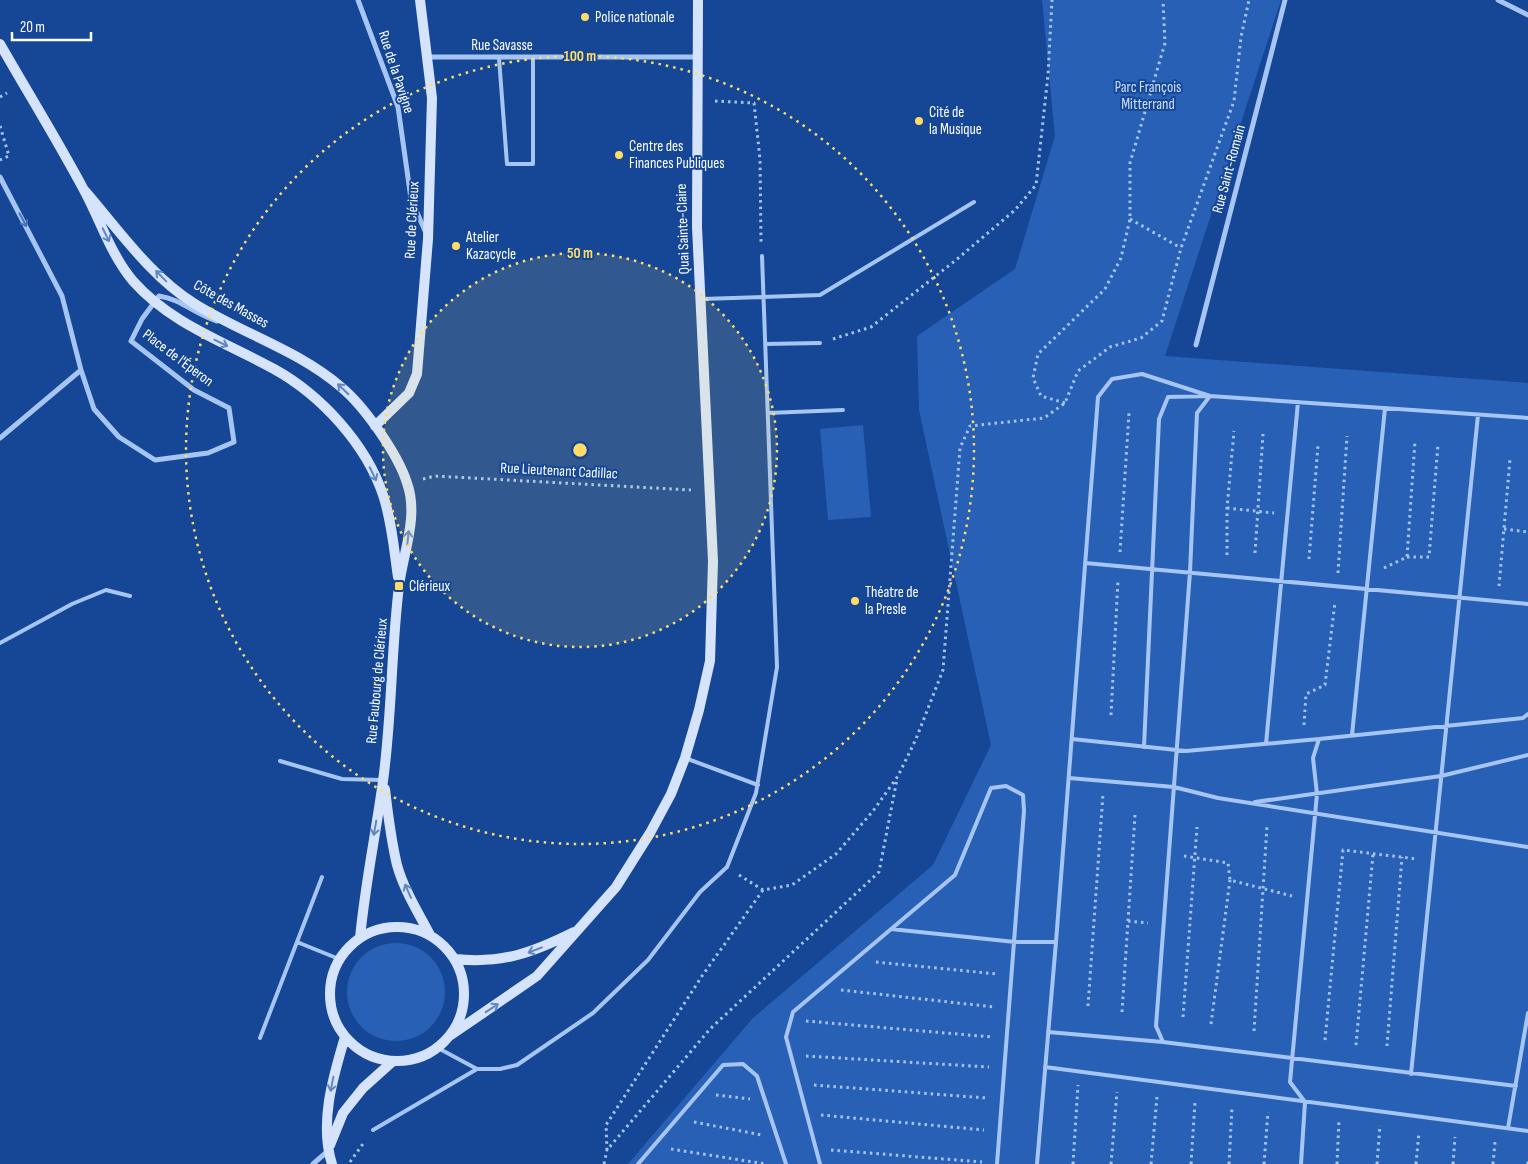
<svg xmlns="http://www.w3.org/2000/svg" width="1528" height="1164" viewBox="0 0 1528 1164" font-family="'Sofia Sans Condensed',sans-serif">
  <style>
    .green { fill: #2860b5 }
    .lines { fill: none; stroke-linecap: round; stroke-linejoin: round }
    .path { stroke: #a6c5f2; stroke-width: 3; stroke-dasharray: 2.5 4; stroke-linecap: butt }
    .lane { stroke: #a6c5f2; stroke-width: 4 }
    .street { stroke: #a6c5f2; stroke-width: 5 }
    .secondary { stroke: #d5e4fc; stroke-width: 10 }
    .oneway { stroke: #4873b6 }
    .oneway2 { stroke: #6286bf }
    .ring { fill: none; stroke: #ffdb67; stroke-width: 2.5; stroke-dasharray: 2.5 5 }
    .poi-dot { fill: #ffdb67; stroke: #154796; stroke-width: 2 }
    .labels { text-anchor: middle; dominant-baseline: central; stroke-width: 4; stroke-linejoin: round; paint-order: stroke }
    .poi-label { font-size: 15px; fill: #fff; stroke: #154796; text-anchor: start }
    .street-label { font-size: 15px; fill: #fff; stroke: #154796 }
    .park-label { font-size: 15px; fill: #cee1fc; stroke: #154796 }
    .centre { fill: #ffdb67; stroke: #154796; stroke-width: 2.5 }
    .ring-label { font-size: 15px; text-anchor: middle; font-weight: bold; fill: #ffdb67; stroke: #154796; stroke-width: 4; stroke-linejoin: round; paint-order: stroke }
  </style>
  <rect width="100%" height="100%" fill="#154796"/>
  <!-- green -->
  <path class="green" d="M1042,0H1281L1165,356L1528,383V1164H628L753,1018L933,865L991,745L919,410L917,336L1015,269L1055,136Z
    M863,425L871,517L828,520L820,429Z
    M347 992a49 49 0 1 1 98 0a49 49 0 1 1-98 0Z"/>
  <g class="lines">
    <!-- path -->
    <path class="path" d="M0,97L7,93
      M715,101L754,103L760,159L761,242
      M0,126L9,156L0,160
      M1130,219L1181,248
      M833,339L871,327L956,260L1015,210L1036,185L1048,75L1052,0
      M1065,403L1041,396L1033,378L1038,354L1105,289L1121,258L1130,219V163L1165,43L1163,0
      M423,479L435,476L691,490
      M1227,508L1274,513
      M1504,529L1528,532
      M1120,552L1129,413
      M1255,553L1263,434
      M1227,555V508L1234,431
      M1407,557H1429L1438,444
      M1309,559L1318,445
      M1384,568L1407,557L1415,441
      M1338,573L1347,436
      M1499,586L1510,459
      M1111,715L1118,580
      M1304,725L1306,694L1325,685L1335,602
      M1184,856L1228,863L1230,880L1292,896
      M739,875L763,890L792,885L836,854L873,811L898,776L916,739L943,670L960,448L970,426L1044,418L1065,403L1078,371L1110,347L1141,338L1162,321L1181,248L1234,101L1241,37L1249,0
      M763,890L702,976L606,1125L607,1150L710,1029L879,872L897,779
      M1128,921L1148,923
      M876,962L997,974
      M841,990L994,1007
      M1088,1006L1103,794
      M1122,1012L1135,815
      M1183,1017L1197,827
      M806,1021L992,1037
      M1211,1024L1230,880
      M1254,1031L1267,826
      M1325,1040L1343,850L1417,859
      M1356,1045L1373,854
      M1387,1046L1402,857
      M806,1056L989,1067
      M814,1085L987,1098
      M716,1095L750,1099
      M821,1115L984,1130
      M694,1122L762,1135
      M671,1149L766,1164
      M831,1150L982,1162
      M350,1162L365,1141
      M604,1164L607,1150
      M1073,1164L1078,1085
      M1111,1164L1117,1092
      M1151,1164L1157,1097
      M1191,1164L1195,1102
      M1229,1164L1232,1107
      M1264,1164L1268,1112
      M1337,1164L1339,1120
      M1377,1164L1380,1125
      M1416,1164L1419,1132
      M1453,1164L1455,1137
      M1493,1164L1495,1142
      M1528,1164V1158"/>
    <!-- lane -->
    <path class="lane" d="M499,58L507,164H533V57
      M702,299L820,295L974,202
      M765,344L820,343
      M768,413L843,410
      M1085,563L1528,604
      M0,643L72,604L106,590L130,596
      M1352,735L1385,408
      M1072,739L1186,751L1319,739
      M1266,744L1298,402
      M1144,747L1159,419L1168,397L1210,396L1528,418
      M685,758L758,785
      M280,761L342,779L381,780
      M1069,778L1174,787L1218,798L1528,847
      M1255,802L1441,776L1528,755
      M891,929L1015,942H1056
      M297,942L339,959
      M1048,1032L1163,1042L1516,1086
      M260,1038L322,877
      M438,1048L477,1069
      M1045,1067L1528,1131
      M1411,1074L1478,415
      M1508,1128L1528,1013
      M373,1130L477,1069H500L517,1065L593,1013L648,960L700,892L727,867L756,793L777,667L762,256
      M638,1164L723,1065L743,1064L757,1076L786,1164
      M820,1164L786,1037L793,1012L955,875L991,788L1006,786L1023,795L1024,811L997,1164
      M1037,1164L1056,942L1098,397L1112,379L1142,374L1210,396L1197,413L1190,572L1156,1026L1163,1042
      M1301,1164L1305,1102L1290,1082L1317,794L1313,758L1319,739L1523,718L1528,714"/>
    <!-- street -->
    <path class="street" d="M358,0L398,107L411,199L426,233
      M1498,0L1528,15
      M427,57H697
      M0,177L62,296L81,370L94,409L119,437L155,460L208,453L234,442L229,408L194,390L131,341L142,319L159,296C181,299 196,315 217,321
      M1196,345L1285,0
      M0,438L81,370
      M313,1164L328,1151"/>
    <!-- secondary -->
    <path class="secondary" d="M0,44C28,93 58,141 85,192C101,222 111,255 133,281C171,324 225,342 274,369C321,395 366,444 383,495C392,522 394,550 398,577
      M85,191C118,229 151,277 195,304C243,334 298,350 341,387C364,406 398,454 407,483C419,516 403,553 399,586C391,651 392,716 383,781C376,833 365,885 360,938
      M375,426L409,393L417,374L428,239L432,98L420,0
      M385,789C388,815 391,840 397,865C404,890 418,912 430,935
      M330 994a67 67 0 1 1 134 0a67 67 0 1 1-134 0Z
      M455,959C502,964 532,953 574,932
      M451,1035L537,976L616,887L650,833L671,794L685,758L699,710L710,661L713,561L697,227L698,0
      M330,1145L343,1113L363,1088L392,1062
      M332,1164C319,1123 333,1077 345,1037"/>
  </g>
  <!-- one-way arrows -->
  <defs><path id="oneway-shaft" d="M-6 0H5M1.5-3L5.5 0L1.5 3" fill="none" stroke-width="1.6" stroke-linecap="round" stroke-linejoin="round" transform="scale(1.25)"/></defs>
  <use class="oneway" href="#oneway-shaft" transform="translate(23 220) rotate(62)"/>
  <g class="oneway2">
    <use href="#oneway-shaft" transform="translate(106 235) rotate(64)"/>
    <use href="#oneway-shaft" transform="translate(161 276) rotate(-134)"/>
    <use href="#oneway-shaft" transform="translate(221 343) rotate(26)"/>
    <use href="#oneway-shaft" transform="translate(343 389) rotate(-136)"/>
    <use href="#oneway-shaft" transform="translate(373 474) rotate(64)"/>
    <use href="#oneway-shaft" transform="translate(408 538) rotate(-84)"/>
    <use href="#oneway-shaft" transform="translate(375 828) rotate(100)"/>
    <use href="#oneway-shaft" transform="translate(408 891) rotate(-114)"/>
    <use href="#oneway-shaft" transform="translate(535 950) rotate(159)"/>
    <use href="#oneway-shaft" transform="translate(492 1008) rotate(-33)"/>
    <use href="#oneway-shaft" transform="translate(332 1084) rotate(101)"/>
  </g>
  <!-- distance rings -->
  <circle cx="580" cy="450" r="197" fill="#ffdb67" fill-opacity=".12"/>
  <g class="ring">
    <circle cx="580" cy="450" r="197"/>
    <circle cx="580" cy="450" r="394"/>
  </g>
  <!-- markers -->
  <g class="poi-dot">
    <circle cx="585" cy="17" r="5"/>
    <circle cx="919" cy="121" r="5"/>
    <circle cx="619" cy="155" r="5"/>
    <circle cx="456" cy="246" r="5"/>
    <rect x="394" y="581" width="10" height="10" rx="2.5"/>
    <circle cx="855" cy="601" r="5"/>
  </g>
  <g class="labels">
    <!-- poi labels -->
    <g class="poi-label">
      <text x="595" y="17">Police nationale</text>
      <text x="929" y="112">Cité de<tspan x="929" dy="17">la Musique</tspan></text>
      <text x="629" y="146">Centre des<tspan x="629" dy="17">Finances Publiques</tspan></text>
      <text x="466" y="237">Atelier<tspan x="466" dy="17">Kazacycle</tspan></text>
      <text x="409" y="586">Clérieux</text>
      <text x="865" y="592">Théatre de<tspan x="865" dy="17">la Presle</tspan></text>
    </g>
    <!-- street labels -->
    <g class="street-label">
      <text x="502" y="45">Rue Savasse</text>
      <text transform="translate(396 72) rotate(72)">Rue de la Pavigne</text>
      <text transform="translate(1229 169) rotate(-75)">Rue Saint-Romain</text>
      <text transform="translate(412 220) rotate(-87)">Rue de Clérieux</text>
      <text transform="translate(683 229) rotate(-92)">Quai Sainte-Claire</text>
      <text transform="translate(231 304) rotate(29)">Côte des Masses</text>
      <text transform="translate(178 358) rotate(37)">Place de l'Éperon</text>
      <text transform="translate(559 471) rotate(3)">Rue Lieutenant Cadillac</text>
      <text transform="translate(377 681) rotate(-85)">Rue Faubourg de Clérieux</text>
    </g>
    <!-- park labels -->
    <g class="park-label">
      <text x="1148" y="87">Parc François<tspan x="1148" dy="17">Mitterrand</tspan></text>
    </g>
  </g>
  <circle cx="580" cy="450" r="8" class="centre"/>
  <g class="ring-label">
    <text x="580" y="61">100 m</text>
    <text x="580" y="258">50 m</text>
  </g>
  <!-- scale -->
  <path d="M12 32v8h79v-8" fill="none" stroke="#ffffff" stroke-width="2.5"/>
  <text x="20" y="32" font-size="15" fill="#ffffff" stroke="#154796" stroke-width="4" paint-order="stroke">20 m</text>
</svg>
